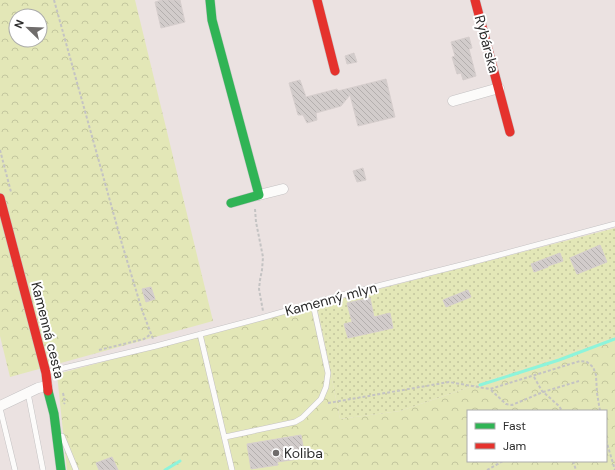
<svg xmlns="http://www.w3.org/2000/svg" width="615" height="470" viewBox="0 0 615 470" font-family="'DM Sans',sans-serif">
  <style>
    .forest { fill: url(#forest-crowns); fill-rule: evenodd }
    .garden { fill: url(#garden-dots) }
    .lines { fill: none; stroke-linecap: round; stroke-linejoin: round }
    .stream { stroke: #8df4db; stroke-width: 3 }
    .building { fill: url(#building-back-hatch); stroke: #d6cecd }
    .lane-casing { stroke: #c4c2c3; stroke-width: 6 }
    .street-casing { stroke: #c4c2c3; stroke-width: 11 }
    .fast-casing { stroke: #c4c2c3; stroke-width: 10 }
    .jam-casing { stroke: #c4c2c3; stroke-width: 10 }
    .path { stroke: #c4c3c3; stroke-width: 2; stroke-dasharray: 3 2; stroke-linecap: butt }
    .lane { stroke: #fcfbfa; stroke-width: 5 }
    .street { stroke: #fcfbfa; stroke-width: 10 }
    .fast { stroke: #30b455; stroke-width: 9 }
    .jam { stroke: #e5322d; stroke-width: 9 }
    .poi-dot { fill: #6f6c6b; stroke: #fff; stroke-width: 1.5 }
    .labels { text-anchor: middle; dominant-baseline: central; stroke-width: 4; stroke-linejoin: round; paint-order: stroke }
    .street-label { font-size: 14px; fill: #2c2c2c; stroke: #fff }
    .poi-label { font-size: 14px; fill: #2c2c2c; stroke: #fff; text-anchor: start }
  </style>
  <defs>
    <pattern id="forest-crowns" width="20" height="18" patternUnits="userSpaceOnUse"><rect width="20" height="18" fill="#e3e7b7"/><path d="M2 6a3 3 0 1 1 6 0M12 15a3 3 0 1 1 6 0" fill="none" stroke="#c3c69e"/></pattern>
    <pattern id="garden-dots" width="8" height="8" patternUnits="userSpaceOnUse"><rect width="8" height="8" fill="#e3e7b7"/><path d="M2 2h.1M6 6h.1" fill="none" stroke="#c3c69e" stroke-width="1.8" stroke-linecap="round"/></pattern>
    <pattern id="building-back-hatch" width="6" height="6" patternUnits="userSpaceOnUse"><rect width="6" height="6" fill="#d2cccb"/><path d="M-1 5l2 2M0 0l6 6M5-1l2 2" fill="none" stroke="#b4afae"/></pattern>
  </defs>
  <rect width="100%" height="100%" fill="#ebe2e1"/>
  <!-- forest -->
  <path class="forest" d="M0,0H135L213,321L10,377L0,336ZM16,16H40V40H16Z
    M317,305L340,419L400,411L615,337V470H67L57,374ZM468,411H606V461H468Z"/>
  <!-- garden -->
  <path class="garden" d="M615,228V337L400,411L340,419L317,305Z"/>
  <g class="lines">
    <!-- stream -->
    <path class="stream" d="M480,385L559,360L615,339
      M165,470L180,461"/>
  </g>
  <!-- building -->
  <path class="building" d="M162,0H180L185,22L161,28L155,2Z
    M469,37L472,48L469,49L476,76L463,80L461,73L457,74L452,57L455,56L451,42Z
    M354,53L357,62L347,64L345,56Z
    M386,79L395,117L358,126L350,95L341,106L316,113L317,120L307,123L303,115H298L289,83L300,80L306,97L337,89L338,91Z
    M363,168L366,180L357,182L353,171Z
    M600,245L607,262L577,274L570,258Z
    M560,253L563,261L548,266V267L534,272L531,264Z
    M151,287L155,299L146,302L142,289Z
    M468,290L471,297L446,307L443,300Z
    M370,298L374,317L390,313L393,328L348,338L344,324L352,322L347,303Z
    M301,435L305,458L277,462L278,465L251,469L247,444Z
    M112,457L118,470H99L96,463Z"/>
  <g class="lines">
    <defs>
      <path id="lane" d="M200,334L232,470
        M47,372L156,346L261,318L342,295L469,263L615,224
        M28,393L43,470
        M0,408L15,470
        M62,436L76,470
        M225,437L295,422L302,418L321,399L326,387L328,373L313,304"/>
      <path id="street" d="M453,101L499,88
        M259,195L283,189
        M0,406L38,388L47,386"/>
      <path id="fast" d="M210,0L212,20L259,195L231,203
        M48,391L54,414L61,470"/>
      <path id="jam" d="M317,0L335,71
        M475,0L510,132
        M0,198L46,373L48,391"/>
    </defs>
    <!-- lane casing -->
    <use href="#lane" class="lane-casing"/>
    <!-- street casing -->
    <use href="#street" class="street-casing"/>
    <!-- fast casing -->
    <use href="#fast" class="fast-casing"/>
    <!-- jam casing -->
    <use href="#jam" class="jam-casing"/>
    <!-- path -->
    <path class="path" d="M54,0L122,244L142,310L153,339
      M0,150L11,192
      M255,209L256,222L263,257L262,270L260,280L259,289L263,311
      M99,350L144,339L151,334
      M534,377L542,391L559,406L562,411
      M491,390L506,404L512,405L543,392L579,381
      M63,393L65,402L64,404
      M328,403L449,382L490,389L580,361L587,362L593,367L596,375L597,393L600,411
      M606,440L615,470
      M573,461L576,470
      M487,470L503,461"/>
    <!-- lane -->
    <use href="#lane" class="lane"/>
    <!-- street -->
    <use href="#street" class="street"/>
    <!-- fast -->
    <use href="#fast" class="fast"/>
    <!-- jam -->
    <use href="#jam" class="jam"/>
  </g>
  <!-- markers -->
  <circle class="poi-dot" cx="276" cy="453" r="4"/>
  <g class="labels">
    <!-- street labels -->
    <g class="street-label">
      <text transform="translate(487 44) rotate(75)">Rybárska</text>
      <text transform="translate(331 299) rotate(-15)">Kamenný mlyn</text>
      <text transform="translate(48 330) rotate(76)">Kamenná cesta</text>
    </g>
    <!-- poi labels -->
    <g class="poi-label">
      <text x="284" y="453">Koliba</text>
    </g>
  </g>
  <!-- legend -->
  <rect x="467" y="410" width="140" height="52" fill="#ffffff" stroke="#ababab"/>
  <rect x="475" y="423" width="20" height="6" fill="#30b455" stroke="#ababab"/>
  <text x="503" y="430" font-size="12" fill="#2c2c2c">Fast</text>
  <rect x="475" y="443" width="20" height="6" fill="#e5322d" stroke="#ababab"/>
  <text x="503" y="450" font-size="12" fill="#2c2c2c">Jam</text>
  <!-- north arrow -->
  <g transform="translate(28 28) rotate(293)"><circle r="19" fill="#ffffff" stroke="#ababab"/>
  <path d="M0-3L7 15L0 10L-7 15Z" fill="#6f6c6b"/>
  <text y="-6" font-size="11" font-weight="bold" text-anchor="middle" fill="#2c2c2c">N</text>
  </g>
</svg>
